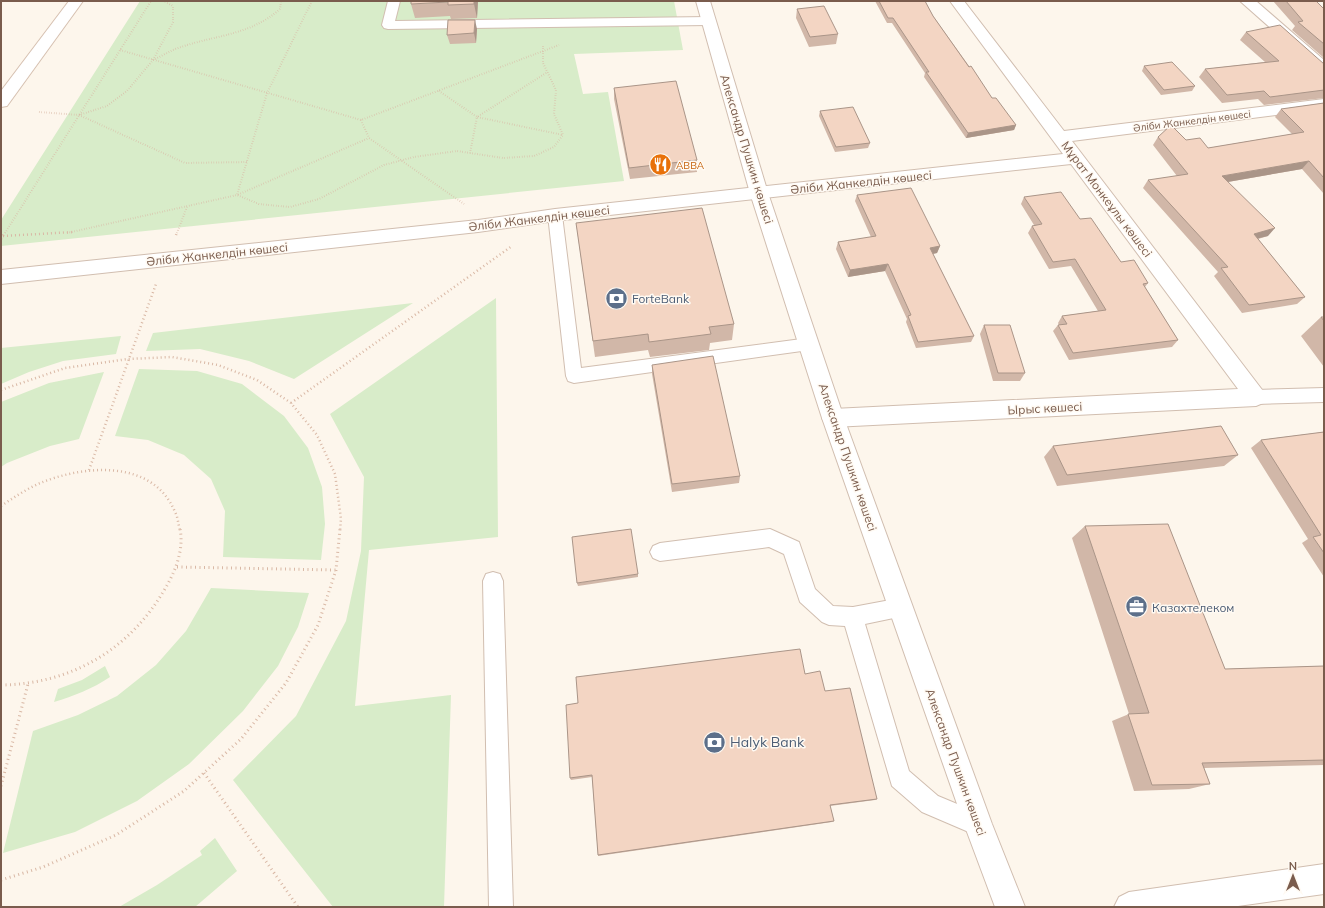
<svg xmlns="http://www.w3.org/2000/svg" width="1325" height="908" viewBox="0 0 1325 908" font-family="Mulish,sans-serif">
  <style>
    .green { fill: #d8ecc9 }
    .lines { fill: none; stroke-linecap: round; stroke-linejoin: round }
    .service-casing { stroke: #d1beb0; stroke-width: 2 }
    .minor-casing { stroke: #d1beb0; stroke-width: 2 }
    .tertiary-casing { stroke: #d1beb0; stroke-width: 2 }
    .secondary-casing { stroke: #d6c0b0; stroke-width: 2 }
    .path-far2 { stroke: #d9b8a5; stroke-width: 2; stroke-dasharray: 0.5 2; stroke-linecap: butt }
    .path-far1 { stroke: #d9b8a5; stroke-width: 2.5; stroke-dasharray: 1 3; stroke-linecap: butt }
    .path { stroke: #d9b8a5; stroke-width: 3; stroke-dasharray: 1 3.5; stroke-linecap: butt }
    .service { fill: #fff; fill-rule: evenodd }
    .minor { fill: #fff; fill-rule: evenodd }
    .tertiary { fill: #fff; fill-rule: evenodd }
    .secondary { fill: #fff; fill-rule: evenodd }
    .wall { fill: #d1b7a8 }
    .shaded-wall { fill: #aa9588 }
    .building { fill: #f3d5c3; stroke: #aa9588 }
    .labels { text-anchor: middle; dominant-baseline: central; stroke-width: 3; stroke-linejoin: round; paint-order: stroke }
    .far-street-label { font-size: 10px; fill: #7a5c4d; stroke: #fffaf3 }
    .far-food-label { font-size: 10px; fill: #c56008; stroke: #fffaf3; text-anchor: start }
    .street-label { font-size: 12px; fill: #7a5c4d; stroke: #fffaf3 }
    .service-label { font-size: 12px; fill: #4e5e75; stroke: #fffaf3; text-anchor: start }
    .near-service-label { font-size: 14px; fill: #4e5e75; stroke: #fffaf3; text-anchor: start }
  </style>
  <rect width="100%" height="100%" fill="#fdf6ec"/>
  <!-- green -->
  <path class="green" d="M140,1H674L683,50L574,54L583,94L608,92L624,181L1,246V220Z
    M496,298L498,537L369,550L355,706L451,695L444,907H333L233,780L296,716L346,621L361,551L364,477L330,414Z
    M413,303L294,379L249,361L200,349L146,351L153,333Z
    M121,336L116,354L63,361L29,372L1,384V348Z
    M139,369L197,371L242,384L284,416L308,448L322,487L325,524L321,560L223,557L225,511L211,479L184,455L148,440L115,436Z
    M104,372L79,439L50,446L7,463L1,467V402L49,383Z
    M211,588L309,593L298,627L278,666L243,711L189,764L137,801L75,832L3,853L33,731L78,715L117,696L156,665L186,631Z
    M105,666L110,677C92,689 74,696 54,702L58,689L82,680Z
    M215,838L237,871L195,907H119L157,885L202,855L200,851Z"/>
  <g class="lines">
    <defs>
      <path id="service" d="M388,1H400L395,21L709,17L713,18L715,21L713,24L709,25L388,29L384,28L382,25Z
        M555,210L560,211L562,215L581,368L809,338L815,339L817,344L815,349L809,350L574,383L568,381L566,376L548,215L550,211Z
        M1324,388V402L1256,404L1250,402L1247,397L1250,392L1256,390Z
        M770,529L799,542L815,589L833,606L853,607L901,598L908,601L911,608L908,615L865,624L909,771L938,796L986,816L990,824L986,832L978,836L922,812L892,786L845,626L829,625L822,622L800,602L784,554L769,547L660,561L653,558L650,552L653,546L660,543Z
        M493,572L500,574L503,581L513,907H489L483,581L486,574Z"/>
      <path id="minor" d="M950,1H964L1064,131L1324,99V109L1072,141L1263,391L1267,397L1263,403L1256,406L833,427L825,424L822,418L825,412L833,409L1238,389L1071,164L555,221L478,232L1,284V270L478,220L555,209L1063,154Z
        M1240,1H1256L1324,60V73L1319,71Z
        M1324,864V894L1231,907H1114L1119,897L1129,892Z"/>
      <path id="tertiary" d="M696,1H710L768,193L844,418L992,824L1025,907H995L964,824L822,418L750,193Z"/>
      <path id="secondary" d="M69,1H83L7,106L1,107V91Z"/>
    </defs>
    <!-- service casing -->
    <use href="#service" class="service-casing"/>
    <!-- minor casing -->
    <use href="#minor" class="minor-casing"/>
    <!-- tertiary casing -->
    <use href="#tertiary" class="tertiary-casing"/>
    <!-- secondary casing -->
    <use href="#secondary" class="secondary-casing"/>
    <!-- path-far2 -->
    <path class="path-far2" d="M312,1L267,93L237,195L369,138
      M120,50L361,120L559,45
      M153,60C162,56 171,50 181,47C216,35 251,35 280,9L281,1
      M546,73L477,117L563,135
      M439,91L477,117L470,153
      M39,112L79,115L107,106L127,91L153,60L173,22V6L164,1
      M79,115L185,163L247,162
      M361,120L369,138L464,204
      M5,233L151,1
      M67,233L237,195L259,204L290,207L319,199L384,165L414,157L457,151L503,158L534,156L554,147L563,135L554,114L556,90L543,63V44
      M177,233L187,207"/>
    <!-- path-far1 -->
    <path class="path-far1" d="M176,235L177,232
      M3,236L74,232
      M1,239L5,232
      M1,390L65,368L128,359L172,357L218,365L257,380L291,403L317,435L335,474L341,519L340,530
      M291,403L512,246
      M89,470L156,284
      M1,506C13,498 25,490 38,484C82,465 153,458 175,512C178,517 178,524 180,530"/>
    <!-- path -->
    <path class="path" d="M177,567L336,570
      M1,685C72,684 131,649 166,587C176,570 184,549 180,529
      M204,773L298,907
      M1,786L28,684
      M1,880L43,867L116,835L184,791L241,739L286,683L318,625L336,570L340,529"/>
    <!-- service -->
    <use href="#service" class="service"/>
    <!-- minor -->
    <use href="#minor" class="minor"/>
    <!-- tertiary -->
    <use href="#tertiary" class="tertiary"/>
    <!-- secondary -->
    <use href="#secondary" class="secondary"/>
  </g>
  <!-- wall -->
  <path class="wall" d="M478,1L477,18L451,19L450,16L415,18L411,4Z
    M875,1H925L933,16L992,98L1016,125L1014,130L966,138L924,77L925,73L892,23H887Z
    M1273,1H1318L1317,2L1324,9V58L1292,30L1295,26Z
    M797,9L838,34L836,44L809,47L796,18Z
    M477,29L476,43L450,44L447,35Z
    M1246,32L1324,64V98L1264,105L1258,99L1222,103L1199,77L1205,69L1265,62L1240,40Z
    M1144,66L1195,86L1192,91L1161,95L1142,71Z
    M614,88L697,160V172L630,179L614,99Z
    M1324,103V194L1302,169L1228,182L1268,236L1258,239L1305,297L1297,304L1242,313L1214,276L1218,272L1143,188L1148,180L1177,176L1153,145L1158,137L1186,140L1208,148L1292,134L1275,117L1281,109Z
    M820,111L870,143L868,148L835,152L819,116Z
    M857,195L940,246L937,253L933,254L974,336L971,342L916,348L906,322L907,319L885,271L848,277L836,249L838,242L871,237L855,201Z
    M1024,197L1080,219L1121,262L1148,283L1145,287L1178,340L1172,347L1069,360L1053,331L1058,325H1059L1058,323L1062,316L1098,311L1071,266L1049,269L1028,233L1032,226L1034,225L1021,204Z
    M576,223L734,324L732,340L710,343L709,350L650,357L648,350L595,357Z
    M1321,317H1324V367L1301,336Z
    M984,325L1025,373L1020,381H993L980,334Z
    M652,365L740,476L739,483L672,492L652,374Z
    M1324,432V577L1302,543L1308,539L1251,448L1261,440Z
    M1053,446L1238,455L1224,466L1057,486L1044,457Z
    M1085,526L1225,669L1324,666V765L1204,768L1210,784L1189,789L1134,791L1112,721L1129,714L1072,538Z
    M638,574V577L578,586L577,583Z
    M805,674L825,691L877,799L875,800L830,806L834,821L832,822L598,856V855L592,777L571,780L570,778Z"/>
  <!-- shaded-wall -->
  <path class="shaded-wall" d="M474,1H478L477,18L474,4Z
    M475,20L477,29L476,43L474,33Z
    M1016,125L1014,130L966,138L968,133Z
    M1309,161L1302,169L1216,184L1222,176Z
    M1275,228L1268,236L1247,241L1254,234Z
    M940,246L937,253L927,255L930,248Z
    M888,264L885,271L848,277L850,270Z"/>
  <!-- building -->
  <path class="building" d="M411,1H474V4L448,5V2L411,4Z
    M879,1H925L933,16L969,67L971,66L992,98H996L1016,125L968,133L926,72H929L893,18H888Z
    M1286,1H1316L1324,9V44L1298,22L1303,21Z
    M824,6L838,34L810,37L797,9Z
    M448,20H475L474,33L447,35Z
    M1280,25L1324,64V90L1270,97L1264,91L1227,95L1205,69L1279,61L1246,32Z
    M1172,62L1195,86L1164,90L1144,66Z
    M676,81L697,160L629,168L614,88Z
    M1324,103V178L1309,161L1222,176L1275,228L1254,234L1305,297L1249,305L1221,268L1228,267L1148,180L1188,174L1158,137L1171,125L1186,140L1200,138L1208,148L1304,132L1281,109Z
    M853,107L870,143L836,147L820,111Z
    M911,188L940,246L930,248L974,336L918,342L908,316L911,315L888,264L850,270L838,242L876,236L857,195Z
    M1061,192L1080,219L1091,218L1121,262L1134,260L1148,283L1143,284L1178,340L1073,353L1058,325L1067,324L1062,316L1106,310L1075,259L1053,262L1032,226L1042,224L1024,197Z
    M702,208L734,324L709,327L711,334L649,342L648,334L593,341L576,223Z
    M1321,317H1324V321Z
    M984,325H1010L1025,373H998Z
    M713,356L740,476L672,484L652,365Z
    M1221,426L1238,455L1067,475L1053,446Z
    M1324,432V553L1313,537L1321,535L1261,440Z
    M1168,524L1225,669L1324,666V760L1202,763L1210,784L1152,785L1128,714L1149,713L1085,526Z
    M631,529L638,574L577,583L572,537Z
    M800,649L805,674L820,671L825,691L850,688L877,799L830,805L834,821L598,855L592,775L570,778L566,705L578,703L576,677Z"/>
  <!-- icons -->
  <defs>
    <symbol id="restaurant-disc" viewBox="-11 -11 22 22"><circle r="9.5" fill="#e8710a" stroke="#fffaf3"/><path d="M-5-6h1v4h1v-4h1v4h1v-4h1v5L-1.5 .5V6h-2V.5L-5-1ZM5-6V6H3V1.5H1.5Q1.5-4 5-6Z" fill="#fff"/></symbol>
    <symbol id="bank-disc" viewBox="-11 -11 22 22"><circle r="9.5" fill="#5c6f8a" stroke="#fffaf3"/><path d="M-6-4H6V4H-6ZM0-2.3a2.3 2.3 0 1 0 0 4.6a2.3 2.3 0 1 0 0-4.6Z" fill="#fff"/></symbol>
    <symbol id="office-disc" viewBox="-11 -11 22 22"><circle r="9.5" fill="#5c6f8a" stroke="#fffaf3"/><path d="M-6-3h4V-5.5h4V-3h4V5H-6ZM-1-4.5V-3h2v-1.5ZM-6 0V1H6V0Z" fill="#fff"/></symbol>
  </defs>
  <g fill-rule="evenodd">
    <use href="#restaurant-disc" x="648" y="152" width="25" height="25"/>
    <use href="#bank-disc" x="604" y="286" width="25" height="25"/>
    <use href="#office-disc" x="1124" y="594" width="25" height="25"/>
    <use href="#bank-disc" x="702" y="730" width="25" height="25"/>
  </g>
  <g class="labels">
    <!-- far-street labels -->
    <g class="far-street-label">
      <text transform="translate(1192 121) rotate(-7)">Әліби Жанкелдін көшесі</text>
    </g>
    <!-- far-food labels -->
    <g class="far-food-label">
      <text x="676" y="165">ABBA</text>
    </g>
    <!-- street labels -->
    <g class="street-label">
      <text transform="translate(747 149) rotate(73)">Александр Пушкин көшесі</text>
      <text transform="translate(861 182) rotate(-6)">Әліби Жанкелдін көшесі</text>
      <text transform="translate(1107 199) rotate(53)">Мұрат Монкеұлы көшесі</text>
      <text transform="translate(539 218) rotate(-7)">Әліби Жанкелдін көшесі</text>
      <text transform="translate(217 254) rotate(-6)">Әліби Жанкелдін көшесі</text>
      <text transform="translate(1045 408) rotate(-3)">Ырыс көшесі</text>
      <text transform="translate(848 457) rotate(71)">Александр Пушкин көшесі</text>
      <text transform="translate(956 762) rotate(70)">Александр Пушкин көшесі</text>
    </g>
    <!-- service labels -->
    <g class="service-label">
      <text x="632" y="298">ForteBank</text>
      <text x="1152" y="607">Казахтелеком</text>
    </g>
    <!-- near-service labels -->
    <g class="near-service-label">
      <text x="730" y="742">Halyk Bank</text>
    </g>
  </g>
  <!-- border -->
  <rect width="1325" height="908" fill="none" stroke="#7a5c4d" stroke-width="4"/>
  <!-- north arrow -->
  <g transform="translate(1293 876)" stroke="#fffaf3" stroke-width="3" paint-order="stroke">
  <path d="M0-3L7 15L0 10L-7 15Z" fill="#7a5c4d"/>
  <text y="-6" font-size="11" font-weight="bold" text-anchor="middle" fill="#7a5c4d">N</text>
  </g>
</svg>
